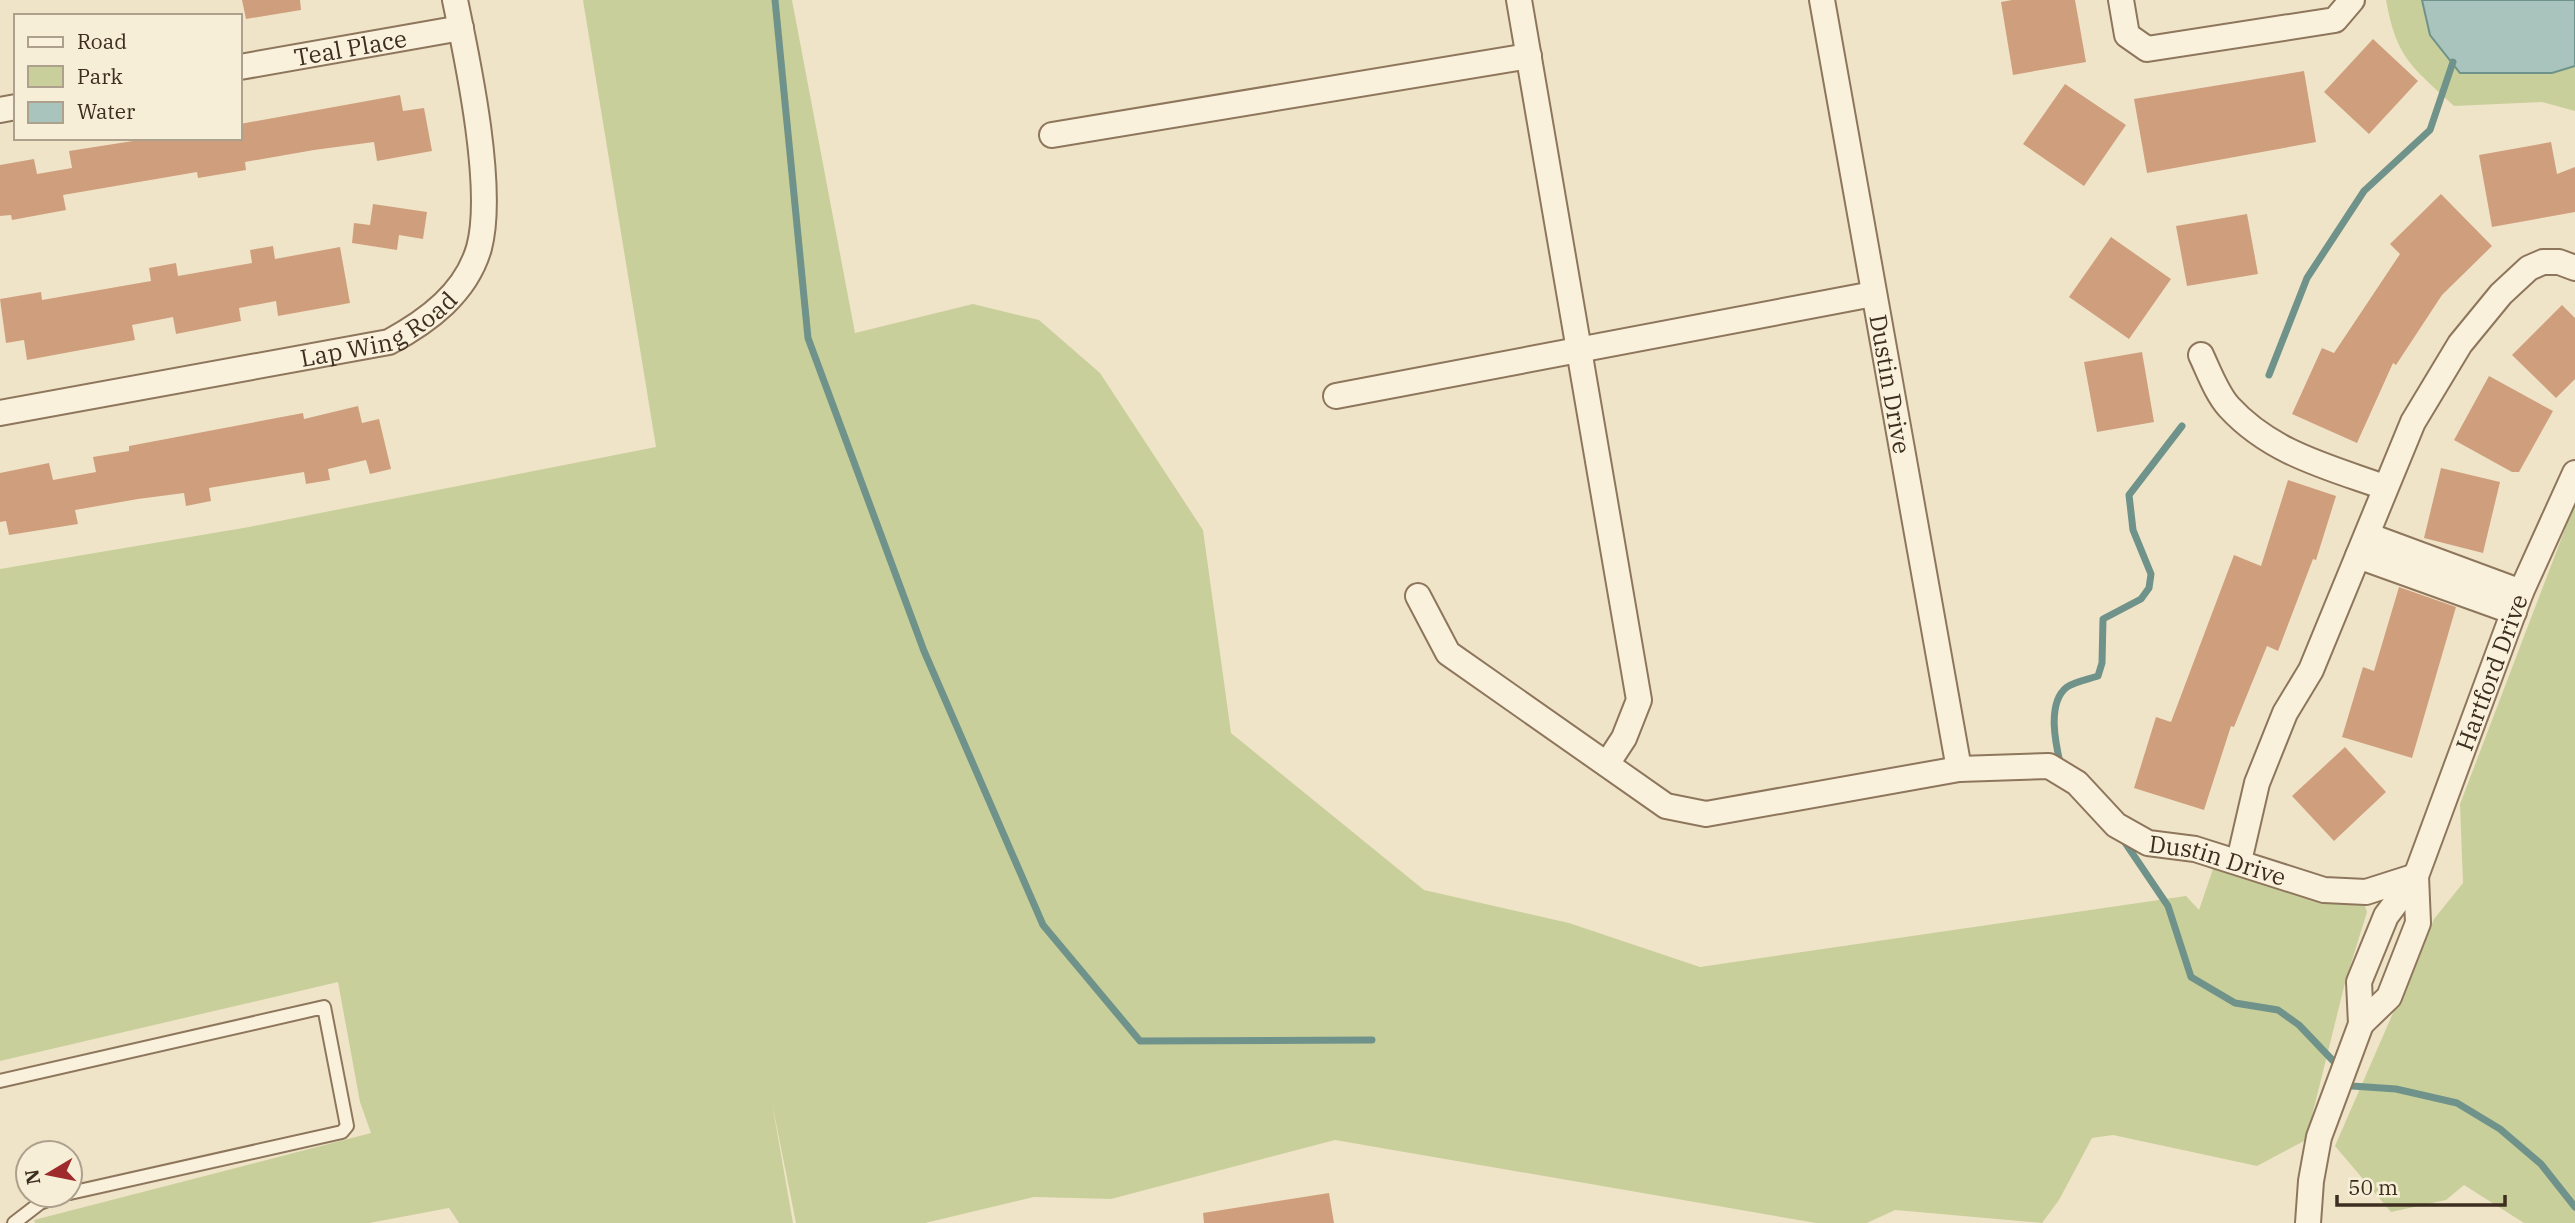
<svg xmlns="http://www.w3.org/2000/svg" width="2575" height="1223" viewBox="0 0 2575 1223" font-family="'IBM Plex Serif',serif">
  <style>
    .green { fill: #c9cf9b }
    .water { fill: #a9c4bc; stroke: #6f938a; stroke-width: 2 }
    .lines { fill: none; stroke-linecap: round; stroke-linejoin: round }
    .stream { stroke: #6f938a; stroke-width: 7 }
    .building { fill: #cf9f7d }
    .service-casing { stroke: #8d765c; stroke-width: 16 }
    .minor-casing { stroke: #8d765c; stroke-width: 28 }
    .service { stroke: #faf1dc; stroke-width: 12 }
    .minor { stroke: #faf1dc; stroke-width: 24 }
    .labels { text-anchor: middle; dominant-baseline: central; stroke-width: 7; stroke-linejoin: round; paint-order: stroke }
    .street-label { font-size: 24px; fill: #3d2e20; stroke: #f7eed8 }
  </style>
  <rect width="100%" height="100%" fill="#f0e4c8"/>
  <!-- green -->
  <path class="green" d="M583,0H792L855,333L973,304L1039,320L1100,373L1203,530L1231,733L1424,890L1569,923L1700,967L2186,896L2199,910L2214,866L2333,903L2364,904L2367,912L2345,983L2306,1140L2257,1166L2113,1135L2092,1138L2059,1200L2042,1223L1895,1210L1867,1223H1816L1335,1140L1111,1199L1034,1197L925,1223H796L772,1103L793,1223H459L449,1208L369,1223H35L34,1220L371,1133L360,1102L338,982L0,1061V569L249,527L656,447Z
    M2386,0H2422L2430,35L2460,73H2552L2575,66V111L2542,102L2454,106C2412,66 2397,60 2386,0Z
    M2575,503V1223H2524L2464,1185L2446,1200L2391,1212L2335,1146L2434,919L2463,883L2460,804Z"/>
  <!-- water -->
  <path class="water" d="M2422,0H2575V66L2552,73H2460L2430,35Z"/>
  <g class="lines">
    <!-- stream -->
    <path class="stream" d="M775,0L808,338L924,651L1043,925L1140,1041L1372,1040
      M2269,375L2307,278L2364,191L2430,130L2453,62
      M2061,767C2056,746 2046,703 2067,687C2074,682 2089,679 2098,676L2102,663L2103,619L2141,599L2149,588L2151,574L2133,530L2129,495L2182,426
      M2124,841L2168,906L2191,977L2235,1003L2278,1010L2299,1025L2338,1066
      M2347,1079L2352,1086L2396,1089L2457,1103L2500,1129L2541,1164L2575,1207"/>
  </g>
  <!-- building -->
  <path class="building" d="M242,0H300L301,10L246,19Z
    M2012,0H2075L2086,62L2013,75L2001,2Z
    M2373,39L2418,81L2369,134L2324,92Z
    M2304,71L2316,142L2147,173L2134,99Z
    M2065,84L2126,125L2084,186L2023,144Z
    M400,95L403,111L424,108L432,151L377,161L374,142L314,150L245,162L246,170L198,178L197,172L63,195L66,210L12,220L11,215L0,216V165L34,159L37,174L72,168L69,151L152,138H240V124Z
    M2551,142L2557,174L2575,167V212L2492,227L2479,155Z
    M2441,194L2492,246L2442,295L2396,365L2393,363L2357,443L2292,414L2322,348L2334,353L2400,254L2390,244Z
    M373,204L427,212L423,239L399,235L397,250L352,243L354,223L370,225Z
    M2247,214L2258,274L2187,286L2176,226Z
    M2111,237L2171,279L2129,339L2069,297Z
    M273,246L275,259L340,247L350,303L278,316L276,301L239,308L241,321L176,334L173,317L132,325L135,340L27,360L24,340L6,343L0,299L41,292L42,300L151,281L149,268L176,263L178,276L252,263L250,250Z
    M2562,305L2575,318V379L2556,398L2512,355Z
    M2142,352L2154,422L2097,432L2084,362Z
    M2489,376L2553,411L2519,472H2512L2454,440Z
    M358,406L362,423L379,419L391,469L370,474L366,460L328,469L330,480L306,484L304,472L209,488L211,501L186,506L184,493L138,499L75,510L78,524L9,535L6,521L0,522V473L49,463L53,480L96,472L93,457L129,451V446L303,413L304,419Z
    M2441,468L2500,482L2483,553L2424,538Z
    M2288,480L2336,496L2316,560L2313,559L2278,651L2267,646L2234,727L2231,726L2204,810L2134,788L2156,717L2171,722L2234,555L2261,566Z
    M2399,587L2456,607L2412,758L2342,737L2363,667L2374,671Z
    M2345,747L2386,792L2334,841L2292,796Z
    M1329,1193L1334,1223H1204L1203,1213Z"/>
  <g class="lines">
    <defs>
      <path id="service" d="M0,1081L324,1007L347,1126L342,1132L70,1193
        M14,1223L40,1203L61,1195"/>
      <g id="minor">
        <path d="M1519,0L1639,700L1624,738L1607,764"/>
        <path id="s1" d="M1822,0L1959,769"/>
        <path d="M2121,0L2127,35L2147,49L2335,20L2352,0"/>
        <path id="s2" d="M240,67L461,28"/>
        <path d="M0,110L16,107"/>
        <path d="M1052,135L1529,56"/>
        <path d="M2201,355C2209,372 2217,394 2229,407C2271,453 2328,467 2384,487"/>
        <path d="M1336,396L1873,294"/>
        <path id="s3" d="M0,413L389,342C428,321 466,293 479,248C495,189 468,62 455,0"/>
        <path d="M2367,535L2521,592"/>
        <path d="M2358,556L2514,612"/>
        <path id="s4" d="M1418,596L1448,653L1666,806L1706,814L1959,769L2049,766L2077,783L2116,825L2148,843L2195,849L2324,890L2366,892L2416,876"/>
        <path d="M2239,861L2257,783L2285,713L2311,670L2413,422L2460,344L2501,294L2529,268L2543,262H2559L2575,268"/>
        <path d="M2361,1024L2389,997L2418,923L2416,876"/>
        <path id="s5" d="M2308,1223L2311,1181L2319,1137L2361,1024L2359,982L2386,916L2416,876L2521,592L2575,473"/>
      </g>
    </defs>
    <!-- service casing -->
    <use href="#service" class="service-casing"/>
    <!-- minor casing -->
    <use href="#minor" class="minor-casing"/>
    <!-- service -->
    <use href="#service" class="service"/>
    <!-- minor -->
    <use href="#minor" class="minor"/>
  </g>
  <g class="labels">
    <!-- street labels -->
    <g class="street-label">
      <text stroke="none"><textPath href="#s2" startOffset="112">Teal Place</textPath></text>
      <text stroke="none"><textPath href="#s3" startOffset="390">Lap Wing Road</textPath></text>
      <text stroke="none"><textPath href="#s1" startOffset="390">Dustin Drive</textPath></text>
      <text stroke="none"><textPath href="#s5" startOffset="588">Hartford Drive</textPath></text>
      <text stroke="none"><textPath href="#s4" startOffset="917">Dustin Drive</textPath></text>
    </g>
  </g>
  <!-- legend -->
  <rect x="14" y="14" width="228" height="126" fill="#f7eed8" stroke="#ada18e" stroke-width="2"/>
  <rect x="28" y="37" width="35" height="10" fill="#faf1dc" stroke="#ada18e" stroke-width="2"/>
  <text x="77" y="49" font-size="21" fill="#3d2e20">Road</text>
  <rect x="28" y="66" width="35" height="21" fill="#c9cf9b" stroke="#ada18e" stroke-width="2"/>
  <text x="77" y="84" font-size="21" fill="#3d2e20">Park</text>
  <rect x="28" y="102" width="35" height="21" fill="#a9c4bc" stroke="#ada18e" stroke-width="2"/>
  <text x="77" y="119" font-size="21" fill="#3d2e20">Water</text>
  <!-- north arrow -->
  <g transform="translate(49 1174) rotate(260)"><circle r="33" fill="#f7eed8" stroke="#ada18e" stroke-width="2"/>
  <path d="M0-5L12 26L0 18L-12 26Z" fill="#9e2a2b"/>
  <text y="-10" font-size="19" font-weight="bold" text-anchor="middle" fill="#3d2e20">N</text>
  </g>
  <!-- scale -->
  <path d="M2337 1195v10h168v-10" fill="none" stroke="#3d2e20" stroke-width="3.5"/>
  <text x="2348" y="1195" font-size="21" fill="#3d2e20" stroke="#f7eed8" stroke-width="5" paint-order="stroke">50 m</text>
</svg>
